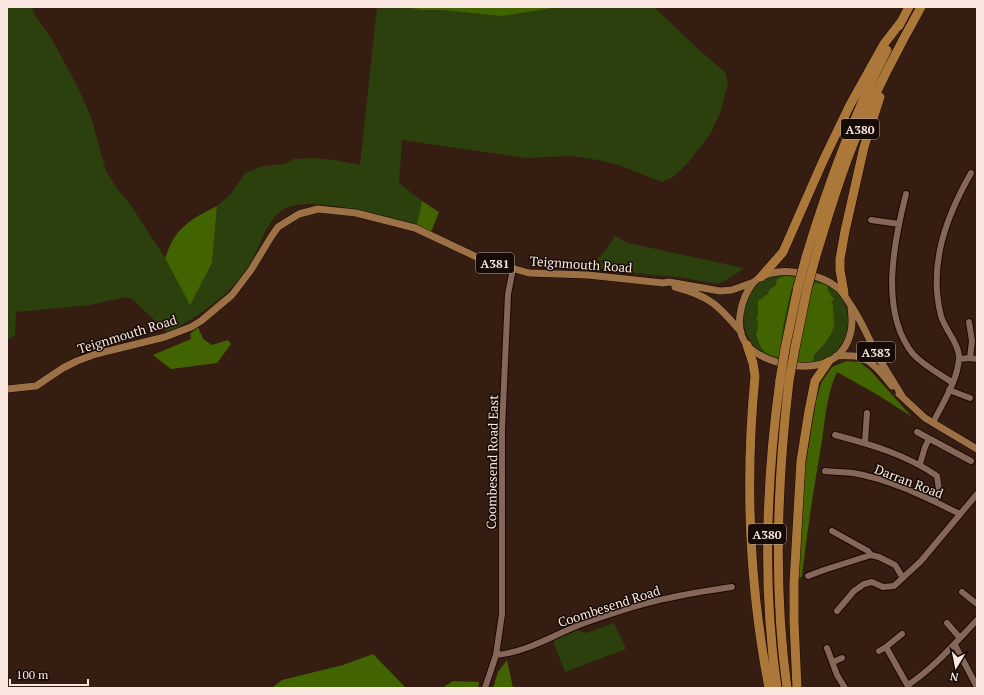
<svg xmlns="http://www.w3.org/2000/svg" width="984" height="695" viewBox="0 0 984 695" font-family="'PT Serif',serif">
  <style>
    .green { fill: #2b400c }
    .forest { fill: #426400 }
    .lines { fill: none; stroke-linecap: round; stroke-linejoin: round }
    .minor-casing { stroke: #1d0601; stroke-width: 8 }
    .major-casing { stroke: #1d0601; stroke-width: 8 }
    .highway-casing { stroke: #1d0601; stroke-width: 10 }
    .minor { stroke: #85675a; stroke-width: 6 }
    .major { stroke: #9c7146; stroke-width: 7 }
    .highway { stroke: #ac7839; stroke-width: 9 }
    .highway-bridge-casing { stroke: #1d0601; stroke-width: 10; stroke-linecap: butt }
    .highway-bridge { stroke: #ac7839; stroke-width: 9 }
    .labels { text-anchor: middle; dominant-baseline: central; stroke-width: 3; stroke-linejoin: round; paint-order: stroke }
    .shield { fill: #160b06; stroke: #b6a69f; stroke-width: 1 }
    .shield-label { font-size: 12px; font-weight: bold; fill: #fae8e0 }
    .street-label { font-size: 13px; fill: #fae8e0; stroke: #160b06 }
  </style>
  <rect width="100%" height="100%" fill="#361d12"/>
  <!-- green -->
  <path class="green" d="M12,7H32L35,15L53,41L78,88L91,117L106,171L118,190L130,204L165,258L190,304L212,263L217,206L231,194L245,173L263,166L284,164L294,159L311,158L334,160L360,165L377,7H406L421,10H443L501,16L548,9L554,7H654L698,49L725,72L728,84L720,113L711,133L687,164L673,177L662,182L619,165L598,160L571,156L526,158L402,140L399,183L422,201L417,225C389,217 305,192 281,211C264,225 260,248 249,266C229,297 199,315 168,333L132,299L126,297L89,305L16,312L15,335L7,340V8Z
    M615,236L628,243L744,268L733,276L718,284L684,278L597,269L596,267L601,262L597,259L605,251Z
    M784,274C798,276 814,276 826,283C857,300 856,347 822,361C812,365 800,364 789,361C779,359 767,357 758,350C740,335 739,304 754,287C762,278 773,276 784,274Z
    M614,623L626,649L565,672L553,641L577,630L586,633Z"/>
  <!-- forest -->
  <path class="forest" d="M406,7H554L548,9L501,16L443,10H421Z
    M422,201L439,212L431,232L417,225Z
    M217,206L212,263L190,305L165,258C168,251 170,244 174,238C184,222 201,214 217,206Z
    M785,276L796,277L791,290L783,327L779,358C762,353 761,350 756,334L758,329V322L756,319L758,316V301L768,294L769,290L776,285L777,279Z
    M814,283L824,284L827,286L829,293L834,299L831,303L833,305C833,311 834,318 834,324C833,336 822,347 814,355L813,363H797L810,295Z
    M198,327L203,339L212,345L228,340L231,344L217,363L171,369L153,355L191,339L190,334Z
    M846,361L859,362L869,369L912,417L878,395L837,372C827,393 825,419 822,441C814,486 807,531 802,576L796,581L804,475L816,401L821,383L832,367Z
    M373,654L406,688H272L282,680L343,665Z
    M507,660L513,688H493L498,672Z
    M453,681L479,682L478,688H442Z"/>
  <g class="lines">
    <defs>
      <path id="minor" d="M906,194C894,241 879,312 913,354C924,366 940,374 953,383
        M871,220L899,224
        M969,322L972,341L970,358
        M959,359L970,358L977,359
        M949,390L970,398
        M933,423C942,404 958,380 959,358C959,343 945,330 941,316C928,265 946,217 971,173
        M917,432L971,461
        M835,435C870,444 907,455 937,476L939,490L935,502
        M865,442L867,413
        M920,464L925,447L929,439
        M825,471C834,472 844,472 853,473C890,479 927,498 960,514
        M832,531L868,551L871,555
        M808,576L824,570L871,555L879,557L895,565L903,578
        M962,592L977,604
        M837,611L854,591L864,584L872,582L883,587L894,586L921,561L977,494
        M947,623L960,638
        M955,645L977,687
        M886,647L909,688
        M827,648L837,675L845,688
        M879,651L886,647L902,634
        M496,655C529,652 556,633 587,622C613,613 641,603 669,598C690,593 711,590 732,587
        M833,662L842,658
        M908,685C935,667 955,643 977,620
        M485,688L496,655L502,614V430L508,294L513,269"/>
      <path id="major" d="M675,287C710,296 719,306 741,332
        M851,307C852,315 853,323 851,331C844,365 813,370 784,364C771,361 756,355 747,345C733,328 741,298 753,283C762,273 780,270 793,272C809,274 824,277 838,288C844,293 847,300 852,307C862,322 869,339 877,355C885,369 894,382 902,396
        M836,356C844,356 852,355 859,357C873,361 883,375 892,386
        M7,389L36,386L63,368L77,361L96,354L165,337L191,327L201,321L232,295L251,270L271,237L278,227L299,214L318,209L356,213L415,228L483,260L529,273L588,275L663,283L669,282L720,291L732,290L754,282
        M899,394L925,418L977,449"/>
      <path id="highway" d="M899,26L909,7
        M806,257C828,184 852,118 887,50
        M815,259C828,216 841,173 858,132C877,89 898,48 921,7
        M761,277L783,252L823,161L850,105L884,44L901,22
        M844,293L840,270V259L845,231L864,147L880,97
        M747,345L753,363L755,376C745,480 749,585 769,688
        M795,348L807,289
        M785,349L798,287
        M777,688C762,585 766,482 780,380
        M787,688C773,586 777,483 789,381
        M797,688L794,621V583L801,461L809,411L815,381L828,362"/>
    </defs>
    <!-- minor casing -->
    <use href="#minor" class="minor-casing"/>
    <!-- major casing -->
    <use href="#major" class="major-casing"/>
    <!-- highway casing -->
    <use href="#highway" class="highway-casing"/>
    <!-- minor -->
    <use href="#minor" class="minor"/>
    <!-- major -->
    <use href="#major" class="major"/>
    <!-- highway -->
    <use href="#highway" class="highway"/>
    <defs>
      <path id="highway-bridge" d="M798,287L806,257
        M807,289L815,259
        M780,380L785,349
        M789,381L795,348"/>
    </defs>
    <!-- highway-bridge casing -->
    <use href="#highway-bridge" class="highway-bridge-casing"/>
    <!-- highway-bridge -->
    <use href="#highway-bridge" class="highway-bridge"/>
  </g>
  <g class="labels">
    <!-- shield labels -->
    <g class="shield">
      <rect x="841" y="119" width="38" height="20" rx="3"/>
      <rect x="476" y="253" width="38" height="20" rx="3"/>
      <rect x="857" y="342" width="38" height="20" rx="3"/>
      <rect x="748" y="524" width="38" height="20" rx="3"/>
    </g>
    <g class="shield-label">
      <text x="860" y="129">A380</text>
      <text x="495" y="263">A381</text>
      <text x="876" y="352">A383</text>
      <text x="767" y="534">A380</text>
    </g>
    <!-- street labels -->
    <g class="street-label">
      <text transform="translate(581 264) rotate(4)">Teignmouth Road</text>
      <text transform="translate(127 334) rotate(-17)">Teignmouth Road</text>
      <text transform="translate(492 462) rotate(-89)">Coombesend Road East</text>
      <text transform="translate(909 481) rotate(21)">Darran Road</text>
      <text transform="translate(609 606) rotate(-18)">Coombesend Road</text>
    </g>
  </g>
  <!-- border -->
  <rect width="984" height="695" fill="none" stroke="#fae8e0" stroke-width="16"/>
  <!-- north arrow -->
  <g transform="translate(956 667) rotate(190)" stroke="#160b06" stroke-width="3" paint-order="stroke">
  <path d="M0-3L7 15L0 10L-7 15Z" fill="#fae8e0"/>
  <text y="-6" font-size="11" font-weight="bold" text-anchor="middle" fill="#fae8e0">N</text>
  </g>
  <!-- scale -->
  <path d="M10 679v6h78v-6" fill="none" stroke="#fae8e0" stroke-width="2"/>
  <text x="16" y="679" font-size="12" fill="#fae8e0" stroke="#160b06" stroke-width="3" paint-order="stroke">100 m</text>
</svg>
